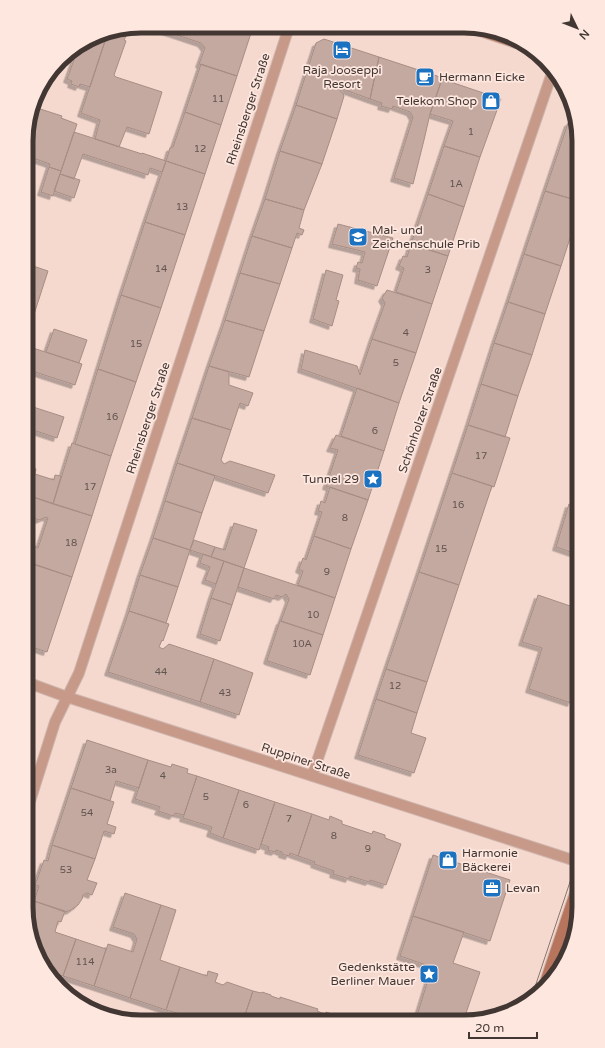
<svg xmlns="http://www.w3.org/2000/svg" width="605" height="1048" viewBox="0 0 605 1048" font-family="'Varela Round',sans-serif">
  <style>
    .building { fill: #c4a9a0; stroke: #a78d84; filter: url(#shadow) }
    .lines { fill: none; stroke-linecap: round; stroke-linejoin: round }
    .minor-casing { stroke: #ceb5ad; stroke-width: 12 }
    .secondary-casing { stroke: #ceb5ad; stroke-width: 12 }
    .minor { stroke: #c79988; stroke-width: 10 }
    .secondary { stroke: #b7755d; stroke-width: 10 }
    .tram { stroke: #897871; stroke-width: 1 }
    .labels { text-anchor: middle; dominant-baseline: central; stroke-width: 3.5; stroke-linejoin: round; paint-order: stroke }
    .number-label { font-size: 10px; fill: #62544e }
    .poi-label { font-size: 12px; fill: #423733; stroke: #fee7df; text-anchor: start }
    .street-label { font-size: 12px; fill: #423733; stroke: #fee7df }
    .rim { fill: none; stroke: #423733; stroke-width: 5 }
  </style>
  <defs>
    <filter id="shadow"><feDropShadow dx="-3.5" dy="3.5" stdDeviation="0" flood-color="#0004"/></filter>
  </defs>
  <rect width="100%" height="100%" fill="#f5d9cf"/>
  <!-- building -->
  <path class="building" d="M149,26H183L180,36Z
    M183,26L253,27L237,76L199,64L205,48L201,43L180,36Z
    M125,29L124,33L126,36L124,40L126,41L114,75L116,77L162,92L149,134L127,127L119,147L95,139L100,120L81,113L108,32Z
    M108,32L90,87L80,84L79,87L71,84L72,81L67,79L79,46L97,35Z
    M324,39L379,57L370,99L348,91L346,88L342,86L340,91L343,93L344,96L337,119L296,105L316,43Z
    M379,57L440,77L442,79L430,114L424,140L413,184L394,178L413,117L410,112L393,106L392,109L381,106L382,103L370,99Z
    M201,64L237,76L221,125L185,112Z
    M442,79L501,99L480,157L444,146L453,121L430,114Z
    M296,105L337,119L322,164L280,151Z
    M34,107L62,116L61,118L77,124L61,171L49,167L50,164L27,156V126L32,108L34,109Z
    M185,112L221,125L205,174L166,161L170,148L173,147Z
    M575,119L579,141V201L545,191L568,123Z
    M74,132L142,154V153L166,161L162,172L150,168L148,175L83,154L74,179L60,174Z
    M444,146L480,157L464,207L428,194Z
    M280,151L322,164L304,210L265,199Z
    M166,161L205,174L185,235L145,222Z
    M49,167L61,171L53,196L41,192Z
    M60,174L80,180L74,198L54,191Z
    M545,191L579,201V208L576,219L579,221L576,230L573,229L561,266L524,254Z
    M428,194L464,207L448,256L411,244Z
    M265,199L304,210L299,228L304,230L302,235L297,233L292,248L252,236Z
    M145,222L185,235L161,308L121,295Z
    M338,224L393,238L377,286L358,280L360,269L356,268L358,262L362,263L365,252L332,244Z
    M252,236L292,248L280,284L240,273Z
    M411,244L448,256L432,304L396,292L404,268L399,266L403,256L407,257Z
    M524,254L561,266L545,314L508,302Z
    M30,265L48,271L27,336V275Z
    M326,270L343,275L336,300L339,301L332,326L313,319Z
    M240,273L280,284L264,331L225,320Z
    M387,290L432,304L416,353L372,339L385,303L382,298Z
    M121,295L161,308L136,382L98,369Z
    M508,302L545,314L532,355L494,343Z
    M225,320L264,331L249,377L209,366Z
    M54,329L87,340L79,363L46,352Z
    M372,339L416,353L399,403L301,369L305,350L357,366L360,375Z
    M494,343L532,355L518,396L481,384Z
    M27,346L82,364L75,385L29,370L27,371Z
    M209,366L229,372V385L253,393L248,406L240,403L231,430L192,418Z
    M98,369L136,382L111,456L75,444Z
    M481,384L518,396L505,437L468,425Z
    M357,388L399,403L384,451L341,436Z
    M27,405L64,417L57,438L27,428Z
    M192,418L231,430L221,460L224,464L230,461L275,475L268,493L177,463Z
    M468,425L510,438L494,487L452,473Z
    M336,435L384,451L368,500L326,486L338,450L330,448Z
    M72,443L111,456L92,516L53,504Z
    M177,463L215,476L202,513L165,501Z
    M27,466L36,469L35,474L54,480L55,475L61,476L53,504L27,495Z
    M452,473L492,486L459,585L419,572Z
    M330,487L368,500L351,549L314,536L322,512L318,511L321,501L325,503Z
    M27,495L92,516L72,577L26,562V541L32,543L36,547L38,548L48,518L46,517L39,520L26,515Z
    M165,501L202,513L190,550L153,538Z
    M569,504L579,507V555L556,547Z
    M234,523L257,530L244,568L211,557L215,547L225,550Z
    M314,536L351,549L335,598L298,585L303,571L299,569L303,558L306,560Z
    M153,538L190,550L178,587L140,575Z
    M194,540L215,547L211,557L190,550Z
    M203,554L224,561L216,584L205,580L210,567L200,563Z
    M224,561L244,568L232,605L211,598Z
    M34,564L72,577L47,652L26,645V587Z
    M244,568L335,598L323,635L281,621L289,599L286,594L282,597L276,595L274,599L238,587Z
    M419,572L459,585L427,682L386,669Z
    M140,575L178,587L166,623L129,611Z
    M538,595L579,609V681L571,703L529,689L542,648L522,642Z
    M211,598L232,605L220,641L200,634Z
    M129,611L169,624L163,641L162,640L159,647L163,649L169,644L214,659L200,702L108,672Z
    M280,621L323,635L310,675L268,661L267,660Z
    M214,659L253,673L239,715L200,702Z
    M386,669L427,682L417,713L376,699Z
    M376,699L417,713L411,733L426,738L414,773L358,755Z
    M87,740L148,760L139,788L116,781L110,801L71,788Z
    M148,760L171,767L172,764L188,769L187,773L197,776L184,815L175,813L173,816L158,811L160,807L135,799Z
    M197,776L239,790L223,838L210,833L212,827L183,818Z
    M71,788L114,802L107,824L116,827L114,834L104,831L95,859L52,845Z
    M239,790L275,802L259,850L223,838Z
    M275,802L312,814L298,856L290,853L289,856L282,854V852L276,850L275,852L268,850L269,847L261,844Z
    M312,814L329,820L330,816L342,821V824L372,834L373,831L385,835V838L401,844L386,885L370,880L369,882L350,876L349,879L333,874L334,871L314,864L315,862L298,856Z
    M52,845L95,859L87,880L97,883L92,895L87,893L83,895L82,899L78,905L71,910L65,912L34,901L39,886L35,885L44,860L48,861Z
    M433,855L510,880L490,941L413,916Z
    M125,893L161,905L130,998L94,986L108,944L133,952L137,939L134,934L113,927Z
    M34,901L65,911L61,922L58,921L55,932L76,939L63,976L50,972L32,944L28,920Z
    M161,905L176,910L160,960L180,967L166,1010L130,998Z
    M413,916L464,932L453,963L480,972L463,1022H415L432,967L400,956Z
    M76,939L106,949L94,986L63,976Z
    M180,967L207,976L208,971L218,974L215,982L223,985L227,982L253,991L243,1021H202L196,1019L195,1021H186L182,1020L183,1015L166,1010Z
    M253,991L261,993L262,992L271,995V996L280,999V997L318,1009L317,1011L325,1014L326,1012L335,1015L334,1017L340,1019L339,1022L243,1021Z"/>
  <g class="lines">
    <defs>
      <path id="minor" d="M26,682L67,697L579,862
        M312,776L552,73
        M26,814L55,722L79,673L289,27"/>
      <path id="secondary" d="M471,28L516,43
        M544,985L579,881"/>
    </defs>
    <!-- minor casing -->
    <use href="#minor" class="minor-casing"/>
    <!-- secondary casing -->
    <use href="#secondary" class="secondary-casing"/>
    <!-- minor -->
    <use href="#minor" class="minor"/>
    <!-- secondary -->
    <use href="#secondary" class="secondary"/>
    <!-- tram -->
    <path class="tram" d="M533,993L579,855"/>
  </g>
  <!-- icons -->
  <defs>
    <symbol id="hotel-square" viewBox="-11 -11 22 22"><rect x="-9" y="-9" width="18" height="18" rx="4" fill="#1a72c0" stroke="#fee7df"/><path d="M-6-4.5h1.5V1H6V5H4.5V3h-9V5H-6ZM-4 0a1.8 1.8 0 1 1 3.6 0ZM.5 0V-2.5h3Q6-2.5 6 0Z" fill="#fff"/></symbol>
    <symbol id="cafe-square" viewBox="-11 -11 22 22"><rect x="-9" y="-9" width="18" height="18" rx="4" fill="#1a72c0" stroke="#fee7df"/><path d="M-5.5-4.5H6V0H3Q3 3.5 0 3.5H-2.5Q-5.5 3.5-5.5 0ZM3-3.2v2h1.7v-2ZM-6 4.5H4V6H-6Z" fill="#fff"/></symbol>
    <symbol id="shop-square" viewBox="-11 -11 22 22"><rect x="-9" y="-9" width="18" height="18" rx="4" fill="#1a72c0" stroke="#fee7df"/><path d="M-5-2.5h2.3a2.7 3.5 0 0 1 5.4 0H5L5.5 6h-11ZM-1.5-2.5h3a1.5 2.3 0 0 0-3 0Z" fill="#fff"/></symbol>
    <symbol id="school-square" viewBox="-11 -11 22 22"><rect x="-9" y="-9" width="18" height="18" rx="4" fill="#1a72c0" stroke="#fee7df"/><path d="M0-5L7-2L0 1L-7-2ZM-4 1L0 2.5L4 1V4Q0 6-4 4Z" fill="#fff"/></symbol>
    <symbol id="sight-square" viewBox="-11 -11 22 22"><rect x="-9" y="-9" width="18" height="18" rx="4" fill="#1a72c0" stroke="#fee7df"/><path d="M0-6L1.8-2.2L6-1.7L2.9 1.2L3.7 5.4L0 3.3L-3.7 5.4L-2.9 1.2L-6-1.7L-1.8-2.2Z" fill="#fff"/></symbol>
    <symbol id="office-square" viewBox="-11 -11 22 22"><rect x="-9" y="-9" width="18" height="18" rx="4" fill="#1a72c0" stroke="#fee7df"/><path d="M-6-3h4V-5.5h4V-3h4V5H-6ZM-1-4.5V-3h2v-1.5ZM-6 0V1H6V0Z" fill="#fff"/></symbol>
  </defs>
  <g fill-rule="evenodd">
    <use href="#hotel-square" x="331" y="39" width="22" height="22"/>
    <use href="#cafe-square" x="414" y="66" width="22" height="22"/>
    <use href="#shop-square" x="480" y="90" width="22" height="22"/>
    <use href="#school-square" x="347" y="226" width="22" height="22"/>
    <use href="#sight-square" x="362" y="468" width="22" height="22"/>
    <use href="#shop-square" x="437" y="849" width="22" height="22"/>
    <use href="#office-square" x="481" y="877" width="22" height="22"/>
    <use href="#sight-square" x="418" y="963" width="22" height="22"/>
  </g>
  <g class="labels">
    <!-- number labels -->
    <g class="number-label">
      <text x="218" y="99">11</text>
      <text x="471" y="132">1</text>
      <text x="200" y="149">12</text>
      <text x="456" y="184">1A</text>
      <text x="182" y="207">13</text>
      <text x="161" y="269">14</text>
      <text x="428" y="270">3</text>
      <text x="406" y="333">4</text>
      <text x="136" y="344">15</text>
      <text x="396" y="363">5</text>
      <text x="112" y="417">16</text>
      <text x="375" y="431">6</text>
      <text x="481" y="456">17</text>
      <text x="90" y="487">17</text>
      <text x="458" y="505">16</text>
      <text x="345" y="518">8</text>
      <text x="71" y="543">18</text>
      <text x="441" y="549">15</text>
      <text x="327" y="572">9</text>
      <text x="313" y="615">10</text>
      <text x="302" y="644">10A</text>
      <text x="161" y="672">44</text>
      <text x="395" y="686">12</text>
      <text x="225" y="693">43</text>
      <text x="111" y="770">3a</text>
      <text x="163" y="776">4</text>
      <text x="206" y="797">5</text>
      <text x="246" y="805">6</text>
      <text x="87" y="813">54</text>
      <text x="289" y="819">7</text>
      <text x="334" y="836">8</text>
      <text x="368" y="849">9</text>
      <text x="66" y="870">53</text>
      <text x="85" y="962">114</text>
    </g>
    <!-- poi labels -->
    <g class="poi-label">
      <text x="342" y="70" text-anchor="middle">Raja Jooseppi<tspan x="342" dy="14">Resort</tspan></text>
      <text x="439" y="77">Hermann Eicke</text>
      <text x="477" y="101" text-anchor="end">Telekom Shop</text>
      <text x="372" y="230">Mal- und<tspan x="372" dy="14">Zeichenschule Prib</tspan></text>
      <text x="359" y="479" text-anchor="end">Tunnel 29</text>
      <text x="462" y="853">Harmonie<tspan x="462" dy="14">Bäckerei</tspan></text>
      <text x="506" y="888">Levan</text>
      <text x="415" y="967" text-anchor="end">Gedenkstätte<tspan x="415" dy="14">Berliner Mauer</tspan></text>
    </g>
    <!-- street labels -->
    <g class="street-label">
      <text transform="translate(248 109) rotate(-72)">Rheinsberger Straße</text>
      <text transform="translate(148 418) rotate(-72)">Rheinsberger Straße</text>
      <text transform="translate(420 420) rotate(-71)">Schönholzer Straße</text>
      <text transform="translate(306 761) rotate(18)">Ruppiner Straße</text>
    </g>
  </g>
  <!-- crop -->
  <path d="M0 0H605V1048H0ZM141 33H464A108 108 0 0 1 572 141V907A108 108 0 0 1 464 1015H141A108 108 0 0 1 33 907V141A108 108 0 0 1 141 33Z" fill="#fee7df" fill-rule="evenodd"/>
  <path class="rim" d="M141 33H464A108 108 0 0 1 572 141V907A108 108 0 0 1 464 1015H141A108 108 0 0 1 33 907V141A108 108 0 0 1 141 33Z"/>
  <!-- north arrow -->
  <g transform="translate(577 28) rotate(133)" stroke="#fee7df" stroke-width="3" paint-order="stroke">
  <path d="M0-3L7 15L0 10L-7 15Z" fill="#423733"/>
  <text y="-6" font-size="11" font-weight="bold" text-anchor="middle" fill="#423733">N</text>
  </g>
  <!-- scale -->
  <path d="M469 1032v6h68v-6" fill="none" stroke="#423733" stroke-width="2"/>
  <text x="475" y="1032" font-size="12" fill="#423733" stroke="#fee7df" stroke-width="3" paint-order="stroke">20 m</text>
</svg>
